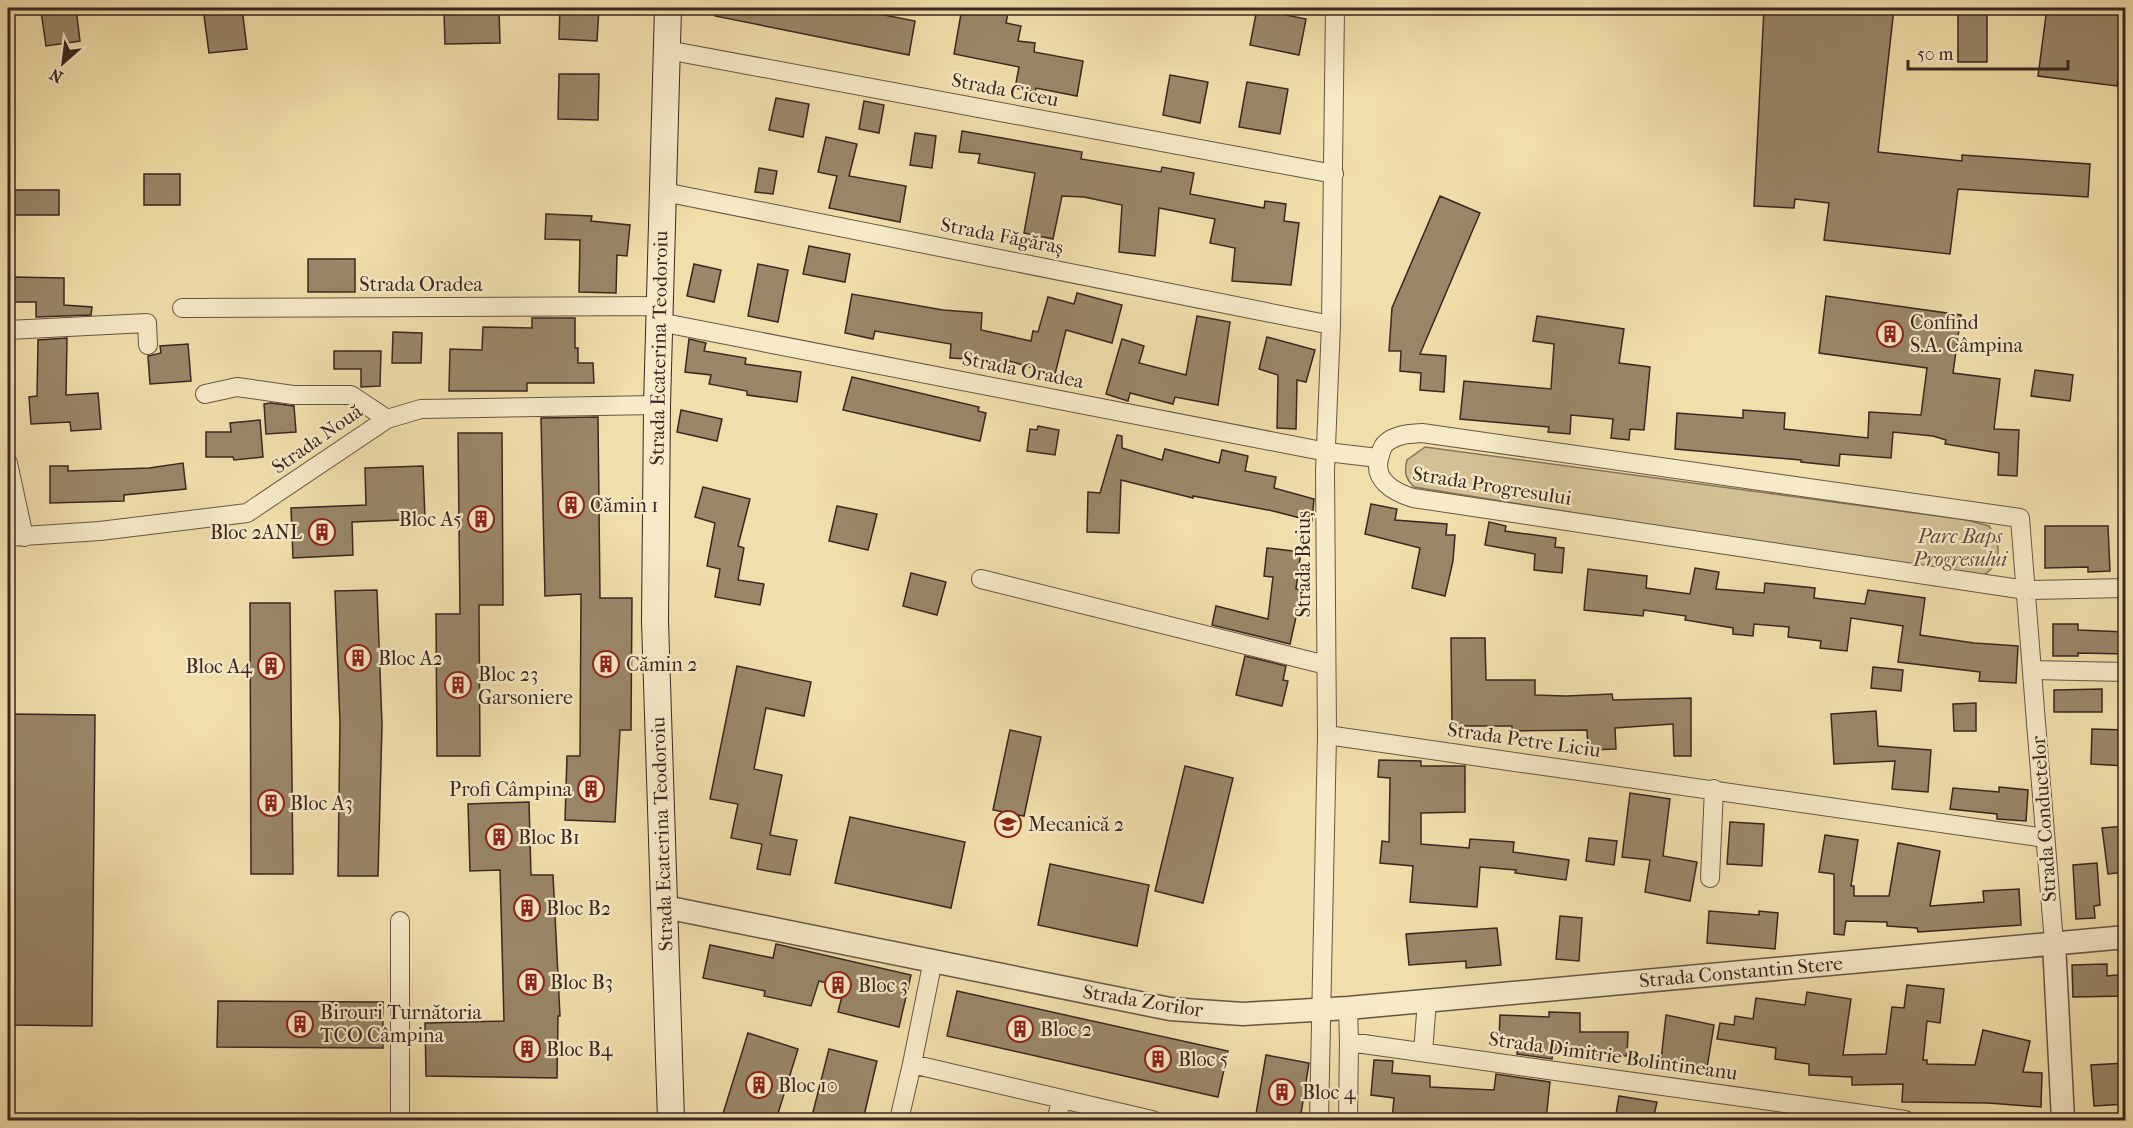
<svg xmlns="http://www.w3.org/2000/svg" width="2133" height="1128" viewBox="0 0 2133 1128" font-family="'IM FELL French Canon',serif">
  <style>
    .green { fill: #d2c094; stroke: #86745a; stroke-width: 1.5 }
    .building { fill: #998769; stroke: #392721; stroke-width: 1.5 }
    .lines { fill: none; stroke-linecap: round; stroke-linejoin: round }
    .minor-casing { stroke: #675544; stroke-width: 20 }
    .tertiary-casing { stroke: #675544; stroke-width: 25 }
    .secondary-casing { stroke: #392721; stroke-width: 28 }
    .minor { stroke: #f6eac8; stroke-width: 18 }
    .tertiary { stroke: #f6eac8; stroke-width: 22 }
    .secondary { stroke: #f6eac8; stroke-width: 26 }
    .labels { text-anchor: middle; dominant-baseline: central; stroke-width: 4.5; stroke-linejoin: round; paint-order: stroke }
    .street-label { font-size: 20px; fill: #392721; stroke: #f6eac8 }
    .poi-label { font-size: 20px; fill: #392721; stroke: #f6eac8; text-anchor: start }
    .park-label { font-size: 20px; font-style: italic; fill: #5f4d3e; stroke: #f6eac8 }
  </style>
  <rect width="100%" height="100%" fill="#f1dfab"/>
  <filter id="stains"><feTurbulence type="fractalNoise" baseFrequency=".00333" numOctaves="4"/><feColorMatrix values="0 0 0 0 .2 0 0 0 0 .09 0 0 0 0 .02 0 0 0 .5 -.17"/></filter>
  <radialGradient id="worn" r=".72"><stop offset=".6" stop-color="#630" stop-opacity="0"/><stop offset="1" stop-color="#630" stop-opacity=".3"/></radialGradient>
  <!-- green -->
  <path class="green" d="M1425,447L1967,520L1989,526C2003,546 2002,567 1978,578L1414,487C1405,478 1404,472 1407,460Z"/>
  <!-- building -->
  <path class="building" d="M76,8L80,41L46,46L41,11Z
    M203,8H242L247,49L209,53Z
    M560,8H599L597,41L559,39Z
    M715,8H849L915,21L909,55L715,16Z
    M962,8H1009L1006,23L1021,26L1018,41L1035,43L1034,52L1083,61L1077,96L1036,88L1035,92L1015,88L1019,67L954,54Z
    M1764,8H1894L1878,152L1962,161V155L2090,164L2088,197L1958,189L1950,254L1824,240L1829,203L1795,199L1794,208L1754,206Z
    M1958,8H1987V62H1958Z
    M2047,8H2126L2117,86L2038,76Z
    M1257,9L1306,19L1299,55L1250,45Z
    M499,11L500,43L445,44L444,12Z
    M559,74H599L598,120L558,119Z
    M1170,75L1208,82L1200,123L1163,115Z
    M1247,82L1288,89L1280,134L1239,127Z
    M776,98L809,104L803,137L769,130Z
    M864,101L884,105L879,133L859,129Z
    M962,131L1082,152L1081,159L1161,172L1162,167L1194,173L1190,194L1264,208L1265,201L1286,204L1284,221L1299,223L1291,285L1232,281L1235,248L1210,243L1215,219L1159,208L1155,256L1119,252L1122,205L1084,197L1062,196L1053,239L1024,233L1035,173L978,163L980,154L959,152Z
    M915,133L936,136L932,168L910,165Z
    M826,137L857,144L849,176L906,186L900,222L829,208L837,176L818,172Z
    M759,168L777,171L773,194L755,192Z
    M144,174H180V205H144Z
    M8,190H59V215H8Z
    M1440,196L1480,213L1420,354L1446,356L1444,392L1420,390L1421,373L1400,371L1401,351H1389L1392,308Z
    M546,214L592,216L591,221L630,225L627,256L617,255L616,293L579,292L580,240L545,239Z
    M809,246L850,254L845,282L803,274Z
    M308,259H355V292H308Z
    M694,264L721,270L714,302L687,296Z
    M758,264L788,270L778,322L748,316Z
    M12,277L64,278V305L92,307L91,315L36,317V302H12Z
    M1077,293L1122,305L1112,343L1066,330L1055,374L1005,360L1004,367L986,363L987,360L950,358L951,344L875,331L873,339L845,333L852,294L943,310L982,313L981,330L1031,341L1033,331L1038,332L1048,297L1074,304Z
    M1826,296L1961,315L1953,373L2000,379L1994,429L2019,430L2017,476L1998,475L1999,453L1945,444L1946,440L1933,436L1893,432L1891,458L1840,454L1839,466L1801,462V460L1675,449L1677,413L1743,418V410L1785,413L1784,429L1868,438L1869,412L1921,415L1927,368L1819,353Z
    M1197,316L1230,322L1218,405L1175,397L1173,404L1130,393L1128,401L1106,394L1122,339L1144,346L1139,363L1186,375Z
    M1537,316L1624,329L1619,363L1650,367L1644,430L1630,429L1629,440L1611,438L1613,419L1571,415L1570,434L1548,432L1549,427L1460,419L1464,381L1551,389L1554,344L1533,341Z
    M532,318H575V348H578V363H593L594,383H527V391H449L450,349L482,350L483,327L532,328Z
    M393,332L422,333L421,363H392Z
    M1267,337L1315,350L1306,382L1297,380L1296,429L1277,428L1278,375L1259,369Z
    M67,338L66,395L98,393L101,429L71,431L70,422L31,424L29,397L37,396L38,340Z
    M689,339L706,343L704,351L746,358L745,364L801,372L797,402L747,395V391L709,384L711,375L685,372Z
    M188,344L191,381L150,384L148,356L161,353L160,346Z
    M334,351H381L380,386L361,387V369H334Z
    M2035,370L2073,375L2070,401L2031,396Z
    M852,377L979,407L978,411L986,413L980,441L843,410Z
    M271,403L294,406L296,432L266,434L264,404Z
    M681,410L722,419L717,441L677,432Z
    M598,417L600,598H632L631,730H620L615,822L565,820L567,756H580L581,594L545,596L541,418Z
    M260,420L263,457L234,460L233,457H206V432H231L230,423Z
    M1038,426L1059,430L1055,455L1027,451L1030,429L1037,430Z
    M458,433H502L503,605H479L480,756H437L436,614H460Z
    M1117,435L1122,436V448L1162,460L1165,449L1219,463L1222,450L1248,456L1245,471L1276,477L1274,488L1314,499L1312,521L1273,511L1193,496V498L1121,480L1119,533L1087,532L1088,492L1100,493Z
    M183,463L186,489L124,495V501L50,503V466H68V471L149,468Z
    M423,466L425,519L352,522L353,555L293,558L291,508L366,505L365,468Z
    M703,487L750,499L738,546L744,548L738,580L764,584L760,605L715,597L720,569L707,566L715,523L695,517Z
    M1371,504L1397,509L1395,520L1447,524L1446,535H1455L1453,561L1445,596L1412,588L1420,548L1365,534Z
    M837,506L877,514L868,550L829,541Z
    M1489,522L1506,526L1505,531L1556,538L1555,547L1564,548L1562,573L1534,570L1535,554L1485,545Z
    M2045,526H2108L2110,571L2088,572V567L2045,568Z
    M1267,548L1301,552L1296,589L1302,590L1290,644L1212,625L1216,606L1268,619L1273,577L1264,576Z
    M1695,568L1719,572L1716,589L1764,593L1765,583L1815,588L1814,598L1865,604L1868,590L1925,598L1920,635L1974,643L2018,646L2016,683L1979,681L1980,672L1898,662L1903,626L1851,618L1847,651L1820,648L1821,641L1788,637L1789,627L1754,624L1753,636L1733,634V628L1685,620L1686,616L1644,610L1643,616L1584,610L1588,569L1647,576L1646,588L1690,594Z
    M911,573L946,582L937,615L903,606Z
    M377,590L382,725L378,876H338L340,723L335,591Z
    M250,603H290L293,874H251Z
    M2053,624H2078V630L2126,632V654L2078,653V656H2053Z
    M1451,638H1485L1486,680H1535V695L1566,696L1612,694L1613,700L1691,698V756H1674L1673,724L1615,728L1616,749L1588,750L1587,730L1512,731V726H1452Z
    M1245,656L1286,666L1283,680L1288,681L1282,706L1236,695Z
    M737,666L811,682L804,716L766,708L754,769L782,775L770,835L797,840L790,875L757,869L762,844L731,838L738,804L710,799Z
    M1873,667L1903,670L1901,691L1871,688Z
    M2102,689V712H2054V690Z
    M1976,703V731H1954L1953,704Z
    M1876,711L1878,746L1931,750L1928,792L1892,789L1895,761L1834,764L1831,714Z
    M8,714L95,715L92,1026L8,1025Z
    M2092,729L2126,730V766L2091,764Z
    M1010,730L1041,737L1024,816L993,810Z
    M1379,760L1421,761V766H1465V812L1421,813V844L1469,848L1470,839L1514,842L1513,852L1569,860L1566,880L1515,873L1516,870L1480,867L1477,907L1410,902L1413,866L1380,863L1382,841L1389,842L1390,778L1378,777Z
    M1185,766L1233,778L1203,903L1155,891Z
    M1999,787L2028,790L2026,821L1997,819V814L1950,809L1953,788L1999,792Z
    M1630,793L1670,799L1663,856L1697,862L1690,901L1645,892L1650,860L1622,857Z
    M529,802L531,875H553L560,1016H558L557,1078L426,1076L425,1023L504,1021L500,870L470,871L468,804Z
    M850,817L965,842L951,908L835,883Z
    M1730,822L1764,824L1762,866L1727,864Z
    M2126,826V872L2108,874L2102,828Z
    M1825,835L1858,840L1851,886H1854V896H1889L1898,843L1940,851L1930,906L1984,902L1983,891L2019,889L2021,925L1918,932L1917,928L1887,926V922L1846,921L1844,935L1834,934V874L1819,872Z
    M1589,838L1617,841L1614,865L1586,861Z
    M2097,863L2100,905L2094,906L2095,918L2076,919L2073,865Z
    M1050,864L1149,885L1137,946L1038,925Z
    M1709,911L1759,915V911L1778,913L1775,949L1707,943Z
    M1560,916L1582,918L1579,961L1556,959Z
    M1497,928L1501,965L1466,968V961L1409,965L1406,934Z
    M776,944L911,975L899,1027L838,1012L844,988L819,981L811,1006L764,996L765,991L703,978L710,945L773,958Z
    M2107,964V976L2126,974V996L2073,997L2072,965Z
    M1907,985L1944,989L1940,1023L1927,1021L1923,1060H1927V1064L1975,1065L1983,1030L2030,1041L2023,1072L2042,1073L2041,1107L1988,1103L1902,1102L1903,1084L1852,1085V1077L1809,1075V1064L1775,1059L1776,1048L1717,1039L1720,1023L1734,1025L1735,1016L1753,1019L1756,998L1805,1005L1807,992L1851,999L1843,1055L1886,1054L1892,1007L1904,1008Z
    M957,991L1228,1051L1218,1097L947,1036Z
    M218,1001L383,1002V1048L217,1047Z
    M1549,1012L1580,1013V1032H1628L1627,1056L1595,1055V1050H1553L1552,1059L1517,1054L1518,1039L1499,1038L1500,1015L1549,1017Z
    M1666,1015L1714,1025L1707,1068L1661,1060Z
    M748,1033L798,1049L776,1120H721Z
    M829,1049L877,1061L863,1120H811Z
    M1266,1055L1309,1063L1300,1120H1255Z
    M1374,1060L1393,1061L1392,1073L1430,1076V1087L1494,1090L1496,1074L1550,1082L1546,1120H1392L1394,1098L1371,1095Z
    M2126,1063V1104L2094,1106L2091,1065Z
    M1619,1096L1657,1102L1653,1120H1615Z"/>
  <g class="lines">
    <defs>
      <path id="minor" d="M667,50L1334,174
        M664,192L1331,325
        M182,308L660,306
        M659,322L1327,452L1378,458
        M8,330L147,323L148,345
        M205,394L237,387L293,395H351L387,419
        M8,463L24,537
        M8,537L100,531L247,513L387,419L421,409L657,405
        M981,579L1326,665
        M2032,670L2126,672
        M1327,735L2045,838
        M1710,878L1714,789
        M400,921V1120
        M2054,943C2042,801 2031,660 2020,518L1422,433C1410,434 1396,434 1386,443C1383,445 1381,451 1380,455C1371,480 1394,492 1413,498L2026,590L2126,588
        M933,960L912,1064L1152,1120
        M1348,1008L1349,1042L1905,1120
        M1423,1052L1427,1001
        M899,1120L912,1064
        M1056,1120L1062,1099
        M1319,1120L1327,735L1325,471L1331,325L1335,8
        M1348,1120L1349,1042"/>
      <path id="tertiary" d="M665,907L1170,1009L1243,1014L1348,1008L2126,937
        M2054,943L2063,1120"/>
      <path id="secondary" d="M668,8L657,405L655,621L671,1120"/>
    </defs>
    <!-- minor casing -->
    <use href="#minor" class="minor-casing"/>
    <!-- tertiary casing -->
    <use href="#tertiary" class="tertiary-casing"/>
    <!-- secondary casing -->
    <use href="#secondary" class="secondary-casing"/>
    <!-- minor -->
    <use href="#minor" class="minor"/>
    <!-- tertiary -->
    <use href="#tertiary" class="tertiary"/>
    <!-- secondary -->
    <use href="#secondary" class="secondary"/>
  </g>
  <!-- icons -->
  <defs>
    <symbol id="building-ring" viewBox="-11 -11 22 22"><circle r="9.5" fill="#f6eac8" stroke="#8f2418" stroke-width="1.5"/><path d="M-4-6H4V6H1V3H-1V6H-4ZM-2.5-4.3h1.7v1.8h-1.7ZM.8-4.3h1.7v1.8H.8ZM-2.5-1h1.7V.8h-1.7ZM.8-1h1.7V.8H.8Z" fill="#8f2418"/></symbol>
    <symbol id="school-ring" viewBox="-11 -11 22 22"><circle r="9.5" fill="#f6eac8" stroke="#8f2418" stroke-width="1.5"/><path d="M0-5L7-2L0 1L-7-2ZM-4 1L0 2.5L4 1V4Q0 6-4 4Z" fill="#8f2418"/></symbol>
  </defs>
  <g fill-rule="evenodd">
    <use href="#building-ring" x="1875" y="319" width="30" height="30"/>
    <use href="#building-ring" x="556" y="490" width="30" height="30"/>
    <use href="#building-ring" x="466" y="504" width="30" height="30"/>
    <use href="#building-ring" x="307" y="517" width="30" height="30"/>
    <use href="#building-ring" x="343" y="643" width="30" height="30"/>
    <use href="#building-ring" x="591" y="649" width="30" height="30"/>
    <use href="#building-ring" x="256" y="651" width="30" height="30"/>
    <use href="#building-ring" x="443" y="670" width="30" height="30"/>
    <use href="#building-ring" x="576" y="774" width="30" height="30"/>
    <use href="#building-ring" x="256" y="788" width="30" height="30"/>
    <use href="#school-ring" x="993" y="809" width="30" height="30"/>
    <use href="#building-ring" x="484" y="822" width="30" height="30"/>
    <use href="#building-ring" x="512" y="893" width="30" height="30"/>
    <use href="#building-ring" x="516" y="967" width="30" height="30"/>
    <use href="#building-ring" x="823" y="970" width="30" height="30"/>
    <use href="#building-ring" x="285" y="1009" width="30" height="30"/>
    <use href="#building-ring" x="1005" y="1014" width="30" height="30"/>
    <use href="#building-ring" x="512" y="1034" width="30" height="30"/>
    <use href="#building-ring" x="1143" y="1044" width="30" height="30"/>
    <use href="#building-ring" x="744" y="1070" width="30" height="30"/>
    <use href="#building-ring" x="1267" y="1077" width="30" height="30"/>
  </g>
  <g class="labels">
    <!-- street labels -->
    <g class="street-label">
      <text transform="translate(1005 90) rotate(11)">Strada Ciceu</text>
      <text transform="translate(1002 236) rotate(11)">Strada Făgăraș</text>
      <text x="421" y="284">Strada Oradea</text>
      <text transform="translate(659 348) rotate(-89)">Strada Ecaterina Teodoroiu</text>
      <text transform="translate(1023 370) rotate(11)">Strada Oradea</text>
      <text transform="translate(317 439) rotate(-35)">Strada Nouă</text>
      <text transform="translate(1492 486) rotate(9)">Strada Progresului</text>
      <text transform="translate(1303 564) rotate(-90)">Strada Beiuș</text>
      <text transform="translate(1524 740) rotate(8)">Strada Petre Liciu</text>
      <text transform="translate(2044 819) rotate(-94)">Strada Conductelor</text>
      <text transform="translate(662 834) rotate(-92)">Strada Ecaterina Teodoroiu</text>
      <text transform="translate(1741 972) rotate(-5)">Strada Constantin Stere</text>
      <text transform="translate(1143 1001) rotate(9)">Strada Zorilor</text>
      <text transform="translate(1613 1056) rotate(8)">Strada Dimitrie Bolintineanu</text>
    </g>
    <!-- poi labels -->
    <g class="poi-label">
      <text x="1910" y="322">Confind<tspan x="1910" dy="23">S.A. Câmpina</tspan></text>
      <text x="590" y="505">Cămin 1</text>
      <text x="462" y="519" text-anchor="end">Bloc A5</text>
      <text x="302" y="532" text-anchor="end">Bloc 2ANL</text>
      <text x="378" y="658">Bloc A2</text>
      <text x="626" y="664">Cămin 2</text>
      <text x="252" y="666" text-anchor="end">Bloc A4</text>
      <text x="478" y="674">Bloc 23<tspan x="478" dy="23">Garsoniere</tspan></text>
      <text x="572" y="789" text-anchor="end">Profi Câmpina</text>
      <text x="290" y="803">Bloc A3</text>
      <text x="1028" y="824">Mecanică 2</text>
      <text x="518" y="837">Bloc B1</text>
      <text x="546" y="908">Bloc B2</text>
      <text x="550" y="982">Bloc B3</text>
      <text x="858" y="985">Bloc 3</text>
      <text x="320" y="1012">Birouri Turnătoria<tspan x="320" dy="23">TCO Câmpina</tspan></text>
      <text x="1040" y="1029">Bloc 2</text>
      <text x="546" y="1049">Bloc B4</text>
      <text x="1178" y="1059">Bloc 5</text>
      <text x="778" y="1085">Bloc 10</text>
      <text x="1302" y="1092">Bloc 4</text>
    </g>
    <!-- park labels -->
    <g class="park-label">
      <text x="1960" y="536">Parc Baps<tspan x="1960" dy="23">Progresului</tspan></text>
    </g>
  </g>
  <!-- margin -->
  <rect width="2133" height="1128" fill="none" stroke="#f1dfab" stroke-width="30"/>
  <rect x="9" y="9" width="2115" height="1110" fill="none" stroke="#392721" stroke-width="3"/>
  <rect x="15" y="15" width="2103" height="1098" fill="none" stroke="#392721" stroke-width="1.5"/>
  <!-- north arrow -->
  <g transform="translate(63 63) rotate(208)" stroke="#f6eac8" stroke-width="4.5" paint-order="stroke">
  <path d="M0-4.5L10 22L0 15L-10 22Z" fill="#392721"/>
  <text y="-9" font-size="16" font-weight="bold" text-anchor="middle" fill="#392721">N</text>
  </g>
  <!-- scale -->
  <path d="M1908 60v9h160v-9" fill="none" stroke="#392721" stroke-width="3"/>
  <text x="1917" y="60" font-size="18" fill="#392721" stroke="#f6eac8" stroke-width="4.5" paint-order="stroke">50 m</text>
  <rect width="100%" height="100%" filter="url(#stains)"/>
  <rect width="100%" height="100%" fill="url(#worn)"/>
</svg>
